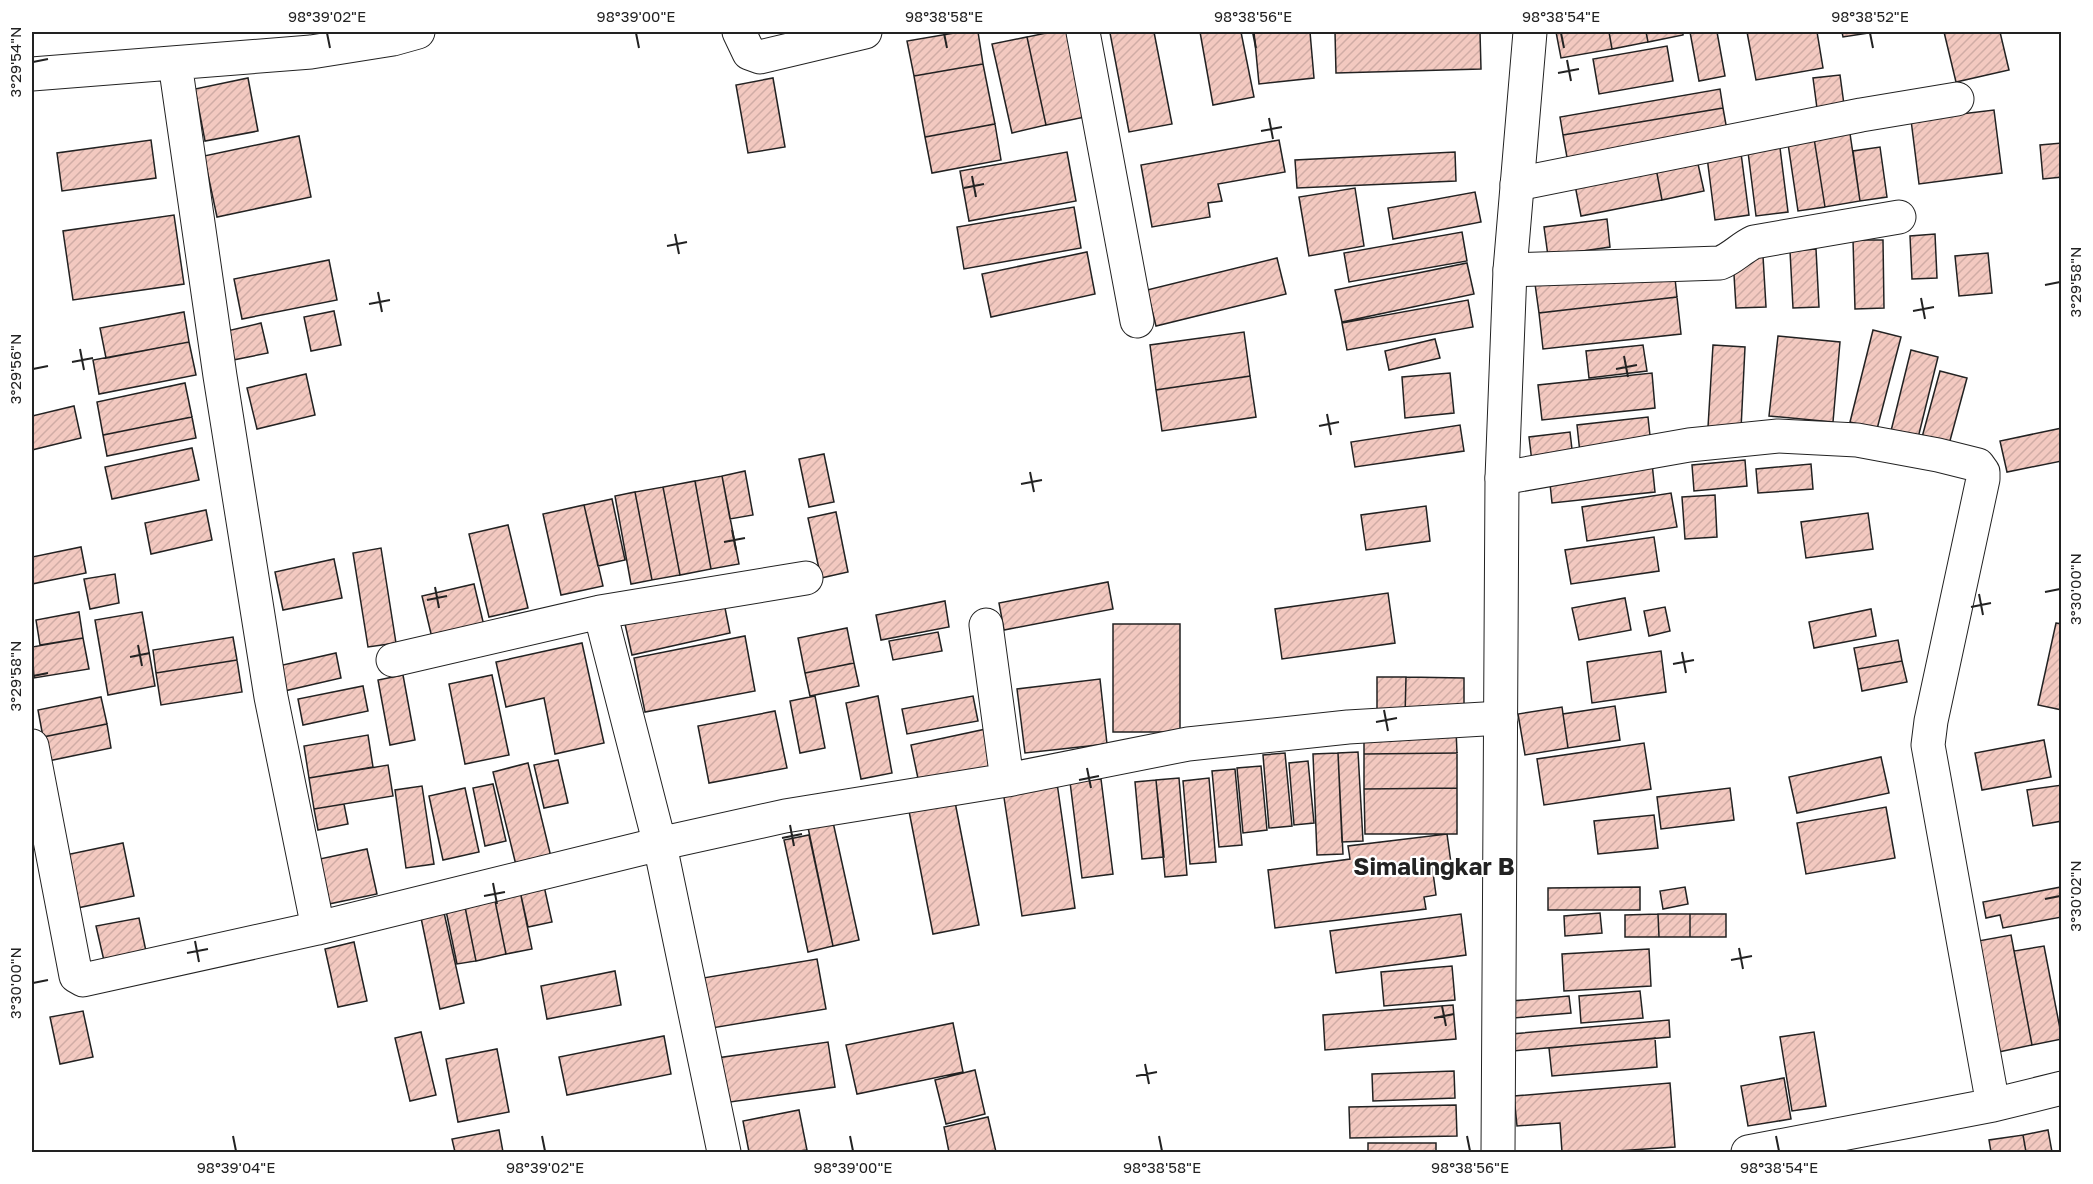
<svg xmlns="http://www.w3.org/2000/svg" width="2093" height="1184" viewBox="0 0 2093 1184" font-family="'Golos Text',sans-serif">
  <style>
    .building { fill: url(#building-hatch); stroke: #222; stroke-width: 1.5 }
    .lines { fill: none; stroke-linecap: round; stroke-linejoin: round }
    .minor-casing { stroke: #222; stroke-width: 35 }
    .major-casing { stroke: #222; stroke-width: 35 }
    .minor { stroke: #fff; stroke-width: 33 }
    .major { stroke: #fff; stroke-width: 33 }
    .ticks { fill: none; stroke: #222; stroke-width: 2 }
    .labels { text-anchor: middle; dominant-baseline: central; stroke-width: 4.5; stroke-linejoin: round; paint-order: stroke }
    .district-label { font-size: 24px; font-weight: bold; fill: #222; stroke: #fff }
    .neatline { fill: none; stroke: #222; stroke-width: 2 }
    .ticks-label { font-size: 15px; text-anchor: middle; fill: #222 }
  </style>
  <defs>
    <pattern id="building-hatch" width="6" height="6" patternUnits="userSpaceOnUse" patternTransform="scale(1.5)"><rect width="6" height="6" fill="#f3c9c0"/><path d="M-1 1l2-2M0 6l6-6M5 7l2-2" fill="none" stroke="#d0aca5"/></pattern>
  </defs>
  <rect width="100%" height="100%" fill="#fff"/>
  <!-- building -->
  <path class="building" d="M960,32H978L983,64L914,76L907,41Z
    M1051,32H1067L1085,117L1046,125L1027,37Z
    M1117,32H1154L1172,124L1129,132L1110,33Z
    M1200,32H1241L1254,97L1213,105Z
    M1254,32H1310L1314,78L1259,84Z
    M1335,32H1480L1481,69L1336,73Z
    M1556,32H1609L1612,49L1561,58Z
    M1609,32H1646L1648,42L1612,49Z
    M1646,32H1683V35L1648,42Z
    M1690,32H1717L1725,76L1699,81Z
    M1747,32H1817L1823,68L1756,80Z
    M1842,32H1875L1843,37Z
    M1944,32H2000L2009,70L1956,82Z
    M1027,37L1046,125L1012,133L992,44Z
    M1667,46L1673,81L1599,94L1593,59Z
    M983,64L995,124L925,137L914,76Z
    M1840,75L1845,112L1818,116L1813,78Z
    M248,78L258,131L205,141L195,89Z
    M773,78L785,147L748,153L736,85Z
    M1720,89L1723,108L1563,135L1560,117Z
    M1723,108L1728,136L1568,163L1563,135Z
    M1994,110L2002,173L1919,184L1911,120Z
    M995,124L1001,160L932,173L925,137Z
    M1849,127L1860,201L1825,207L1813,132Z
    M1813,132L1825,207L1798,211L1787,137Z
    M299,136L311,197L217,217L204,156Z
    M151,140L156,178L62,191L57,153Z
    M1279,140L1285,172L1218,184L1222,201L1208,203L1210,217L1152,227L1141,165Z
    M2062,143V177L2043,179L2040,145Z
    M1880,147L1887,197L1860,201L1853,151Z
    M1780,148L1788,212L1756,216L1748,152Z
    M1067,152L1076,201L969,221L960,171Z
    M1455,152L1456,181L1297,188L1295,160Z
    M1741,153L1749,215L1715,220L1707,157Z
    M1696,155L1704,191L1662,200L1655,163Z
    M1655,163L1662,200L1581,216L1574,180Z
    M1355,188L1364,246L1309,256L1299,197Z
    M1475,192L1481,222L1393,239L1388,208Z
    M1074,207L1081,248L964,269L957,227Z
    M174,215L184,284L73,300L63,231Z
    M1607,219L1610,247L1548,256L1544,227Z
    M1462,232L1467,261L1349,282L1344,253Z
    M1935,234L1937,278L1912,279L1910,236Z
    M1853,240H1883L1884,308L1855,309Z
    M1816,249L1819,307L1793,308L1790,251Z
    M1087,252L1095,294L991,317L982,274Z
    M1988,253L1992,293L1959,296L1955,256Z
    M1763,256L1766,307L1736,308L1733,258Z
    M1277,258L1286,294L1156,326L1147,290Z
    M329,260L337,300L242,319L234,279Z
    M1467,263L1474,294L1342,322L1335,290Z
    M1674,269L1677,297L1539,313L1535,284Z
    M1677,297L1681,334L1543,349L1539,313Z
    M1468,300L1473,327L1347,350L1342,323Z
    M334,311L341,345L311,351L304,317Z
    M184,312L189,342L106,358L100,328Z
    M261,323L268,353L233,360L227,331Z
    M1873,330L1901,337L1877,429L1850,422Z
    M1244,332L1250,376L1156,390L1150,345Z
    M1778,336L1840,342L1833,422L1769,416Z
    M1435,339L1440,358L1389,370L1385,351Z
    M189,342L196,375L99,394L93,360Z
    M1643,345L1647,371L1589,378L1586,351Z
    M1713,345L1745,347L1741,429L1708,427Z
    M1911,350L1938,357L1916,446L1889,439Z
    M1940,371L1967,378L1948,448L1921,441Z
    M1450,373L1454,413L1405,418L1402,377Z
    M1652,373L1655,408L1542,420L1538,385Z
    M306,374L315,415L257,429L247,388Z
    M1250,376L1256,417L1162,431L1156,390Z
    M185,383L192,417L103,435L97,402Z
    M74,406L81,438L32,450V416Z
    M192,417L196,438L107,456L103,435Z
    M1648,417L1651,445L1580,453L1577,425Z
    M1460,425L1464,451L1355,467L1351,442Z
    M2062,428V461L2007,472L2000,441Z
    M1570,432L1573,458L1532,462L1529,437Z
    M192,448L199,480L112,499L105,467Z
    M824,454L834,502L809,507L799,459Z
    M1745,460L1747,486L1694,491L1692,465Z
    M1652,463L1655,492L1552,503L1549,474Z
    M1811,464L1813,489L1758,493L1756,469Z
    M745,471L753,515L730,519L722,476Z
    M722,476L739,564L711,569L695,481Z
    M695,481L711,569L680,575L663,487Z
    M663,487L680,575L652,580L635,492Z
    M635,492L652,580L631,584L615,496Z
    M1671,493L1677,527L1587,541L1582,507Z
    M1715,495L1717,537L1685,539L1682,497Z
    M612,499L625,560L598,566L584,505Z
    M584,505L603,586L561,595L543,514Z
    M1426,506L1430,541L1366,550L1361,515Z
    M206,510L212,540L151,554L145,523Z
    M836,512L848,572L821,578L808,518Z
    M1868,513L1873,549L1806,558L1801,522Z
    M508,525L528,608L489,617L469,534Z
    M1654,537L1659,571L1571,584L1565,550Z
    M81,547L86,573L32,584V557Z
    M381,548L396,643L368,647L353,553Z
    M334,559L342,598L283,610L275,572Z
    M115,574L119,603L90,609L84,579Z
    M1108,582L1113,609L1004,630L999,603Z
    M474,584L485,630L433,642L422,596Z
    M1388,593L1395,643L1282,659L1275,609Z
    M1625,598L1631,630L1579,640L1572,608Z
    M945,601L949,627L881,640L876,615Z
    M724,603L730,633L632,655L625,624Z
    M1665,607L1670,631L1649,636L1644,611Z
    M1871,609L1876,636L1814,648L1809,622Z
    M79,612L83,638L40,645L36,620Z
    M142,612L155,686L108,695L95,620Z
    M2056,623L2062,624V710L2038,705Z
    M1113,624H1180V732H1113Z
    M847,628L854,663L805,673L798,638Z
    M938,632L942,651L893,660L889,641Z
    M745,636L755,691L645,712L634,658Z
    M233,637L237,660L156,673L153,650Z
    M83,638L89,669L34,678L32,647Z
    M1898,640L1902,661L1858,669L1854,648Z
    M582,643L604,743L555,754L544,698L506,707L496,662Z
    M1661,651L1666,692L1592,703L1587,662Z
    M336,653L341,678L280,692L274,667Z
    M237,660L242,692L161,705L156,673Z
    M1902,661L1907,682L1862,691L1858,669Z
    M854,663L859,686L810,696L805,673Z
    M403,675L415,740L390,745L378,680Z
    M492,675L509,755L465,764L449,684Z
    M1377,677H1406L1405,717H1377Z
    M1406,677L1464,678V717H1405Z
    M1100,679L1107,744L1025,753L1017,689Z
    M363,686L368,711L303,725L298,699Z
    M815,696L825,748L800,753L790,701Z
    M878,696L892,773L861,779L846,703Z
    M973,696L978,721L907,734L902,709Z
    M101,697L107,724L43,737L38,710Z
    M1615,706L1620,740L1568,748L1563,714Z
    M1562,707L1568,748L1525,755L1518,714Z
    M775,711L787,768L709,783L698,726Z
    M107,724L111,748L48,761L43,737Z
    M986,729L995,772L920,788L911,745Z
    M1456,729L1457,753L1364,754V730Z
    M368,735L373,767L309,778L304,746Z
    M2044,740L2051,777L1982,790L1975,753Z
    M1644,743L1651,789L1544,805L1537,759Z
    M1358,752L1363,841L1342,842L1338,753Z
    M1285,753L1292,826L1269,828L1263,755Z
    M1338,753L1343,854L1317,855L1313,754Z
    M1457,753V788L1364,789V754Z
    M1881,757L1889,793L1797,813L1789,777Z
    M558,760L568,803L544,808L534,765Z
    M1308,761L1314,823L1294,825L1289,763Z
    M528,763L551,857L516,865L493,772Z
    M388,765L393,796L314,809L309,778Z
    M1261,766L1267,830L1243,833L1237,768Z
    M1235,769L1242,845L1219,847L1212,771Z
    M1179,778L1187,875L1165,877L1156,780Z
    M1209,778L1216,862L1190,864L1183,781Z
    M1101,779L1113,874L1082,878L1070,782Z
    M1156,780L1164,857L1142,859L1135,782Z
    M1057,783L1075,908L1022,916L1003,791Z
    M493,784L506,841L485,846L473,788Z
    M2062,785V821L2033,826L2027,790Z
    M422,786L434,864L406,868L395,790Z
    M465,788L479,852L443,860L429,796Z
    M1457,788V834H1365L1364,789Z
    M1730,788L1734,820L1661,829L1657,797Z
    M955,802L979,925L933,934L909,811Z
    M344,804L348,824L318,830L314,809Z
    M1886,807L1895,858L1806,874L1797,823Z
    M831,813L859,940L833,946L806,818Z
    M1654,815L1658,848L1598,854L1594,821Z
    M1447,834L1451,863L1432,865L1436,895L1424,897L1426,909L1275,928L1268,870L1350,859L1348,846Z
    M809,835L833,946L808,952L784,840Z
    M123,843L134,896L68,910L56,857Z
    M367,849L377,894L324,905L315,860Z
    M544,886L552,922L528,927L520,891Z
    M1640,887V910H1548V888Z
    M1685,887L1688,904L1663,909L1660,891Z
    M2061,887L2062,917L2003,928L2000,915L1986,918L1983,902Z
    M520,891L532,949L506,954L494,896Z
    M494,896L506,954L476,961L464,902Z
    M464,902L476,961L457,964L445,906Z
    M443,908L464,1003L440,1009L420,913Z
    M1600,913L1602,933L1565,936L1564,916Z
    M1461,914L1466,955L1336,973L1330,931Z
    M1658,914H1690V937H1659Z
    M1658,914L1659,937H1625V915Z
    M1690,914H1726V937H1690Z
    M139,918L147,956L105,965L96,926Z
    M2011,935L2032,1045L1989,1054L1967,943Z
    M354,942L367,1001L338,1007L325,949Z
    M2044,946L2062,1039L2032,1045L2014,951Z
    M1649,949L1651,986L1564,991L1562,954Z
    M817,959L826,1009L712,1028L703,978Z
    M1452,966L1455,1000L1384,1006L1381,972Z
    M615,971L621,1005L547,1019L541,986Z
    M1640,991L1643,1018L1581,1023L1579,996Z
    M1569,996L1571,1013L1513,1018L1511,1001Z
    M1453,1005L1456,1039L1325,1050L1323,1015Z
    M83,1011L93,1057L60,1064L50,1017Z
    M1669,1020L1670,1037L1513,1051L1511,1034Z
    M953,1023L963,1072L857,1094L846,1045Z
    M421,1032L436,1095L410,1101L395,1038Z
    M1814,1032L1826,1106L1792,1111L1780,1037Z
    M664,1036L671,1074L567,1095L559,1057Z
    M1655,1038L1657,1067L1552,1076L1549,1048Z
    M828,1042L835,1087L723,1103L717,1058Z
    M497,1049L509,1112L458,1122L446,1059Z
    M975,1070L985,1114L946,1124L935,1080Z
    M1454,1071L1455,1098L1373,1101L1372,1074Z
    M1784,1078L1791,1119L1748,1126L1741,1086Z
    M1670,1083L1675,1147L1602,1152H1562L1560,1123L1517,1126L1514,1096Z
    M1456,1105L1457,1136L1350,1138L1349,1107Z
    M799,1110L807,1150L792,1152H749L743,1121Z
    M988,1117L996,1152H949L944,1127Z
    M499,1130L503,1152H455L452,1139Z
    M2048,1130L2052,1152H2026L2023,1135Z
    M2023,1135L2026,1152H1991L1989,1140Z
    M1368,1143H1436V1152H1368Z"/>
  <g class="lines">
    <defs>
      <path id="minor" d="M739,32L749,53L760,57L865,32
        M1083,32L1137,321
        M175,63L220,376L271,697L318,928
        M32,74L311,52L393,39L418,32
        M1517,184L1861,115L1957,99
        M1510,270L1720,263C1733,258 1741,248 1754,242L1899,217
        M1502,478L1689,445L1778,436L1857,440L1938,455L1978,465L1983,472V479L1931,721L1928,745L1993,1105
        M600,612L660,845L724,1152
        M986,625L1007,780
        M393,660L600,612L806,578
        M32,746L76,976L83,980L318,928L672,841L785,816L1007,780L1188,744L1348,727L1501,718
        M1748,1152L1993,1105L2062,1088"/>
      <path id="major" d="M1498,1152L1502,478L1510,270L1530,32"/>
    </defs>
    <!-- minor casing -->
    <use href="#minor" class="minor-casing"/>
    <!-- major casing -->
    <use href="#major" class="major-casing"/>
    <!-- minor -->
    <use href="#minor" class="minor"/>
    <!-- major -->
    <use href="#major" class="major"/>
  </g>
  <!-- ticks -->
  <path class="ticks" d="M327,33L330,48M636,33L639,48M944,33L947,48M1253,33L1256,48M1561,33L1564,48M1870,33L1873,48M1567,60L1571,81M33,62L48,59M1558,73L1579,69M1269,118L1273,139M1261,131L1282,127M972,176L976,197M964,188L984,184M675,234L679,254M667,246L687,242M2045,285L2060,282M378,292L382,312M1921,298L1925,319M369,304L390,300M1913,311L1934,307M80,349L84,370M1624,356L1628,377M72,362L93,358M33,369L48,366M1616,369L1637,365M1327,414L1331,435M1319,426L1339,422M1030,472L1034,492M1021,484L1042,480M732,530L736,550M724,542L745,538M435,587L439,608M2045,592L2060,589M1979,594L1983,615M427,600L447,596M1971,607L1991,603M138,645L142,666M1682,652L1686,673M130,657L150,653M1673,664L1694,660M33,676L48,673M1384,710L1388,731M1376,722L1397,718M1087,768L1091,788M1079,780L1099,776M790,825L794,846M782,838L802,834M493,883L497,904M484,896L505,892M2045,899L2060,896M195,941L199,962M1739,948L1743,969M187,953L208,949M1731,960L1752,956M33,983L48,980M1442,1006L1446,1026M1434,1018L1454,1014M1145,1064L1149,1084M1136,1076L1157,1072M233,1136L236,1151M542,1136L545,1151M850,1136L853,1151M1159,1136L1162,1151M1467,1136L1470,1151M1776,1136L1779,1151"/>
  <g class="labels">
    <!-- district labels -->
    <g class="district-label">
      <text x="1434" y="865">Simalingkar B</text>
    </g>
  </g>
  <!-- border -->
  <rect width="2093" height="1184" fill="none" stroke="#ffffff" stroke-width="66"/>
  <rect x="33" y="33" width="2027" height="1118" class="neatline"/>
  <g class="ticks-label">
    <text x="327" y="22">98°39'02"E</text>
    <text x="636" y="22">98°39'00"E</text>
    <text x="944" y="22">98°38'58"E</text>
    <text x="1253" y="22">98°38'56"E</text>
    <text x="1561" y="22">98°38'54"E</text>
    <text x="1870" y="22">98°38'52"E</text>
    <text transform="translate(16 62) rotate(-90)" y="5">3°29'54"N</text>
    <text transform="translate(2076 282) rotate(-90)" y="5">3°29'58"N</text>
    <text transform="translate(16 369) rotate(-90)" y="5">3°29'56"N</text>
    <text transform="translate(2076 589) rotate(-90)" y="5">3°30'00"N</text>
    <text transform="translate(16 676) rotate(-90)" y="5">3°29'58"N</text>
    <text transform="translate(2076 896) rotate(-90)" y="5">3°30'02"N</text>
    <text transform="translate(16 983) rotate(-90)" y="5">3°30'00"N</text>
    <text x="236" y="1173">98°39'04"E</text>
    <text x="545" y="1173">98°39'02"E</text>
    <text x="853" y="1173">98°39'00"E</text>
    <text x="1162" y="1173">98°38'58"E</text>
    <text x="1470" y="1173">98°38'56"E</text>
    <text x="1779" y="1173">98°38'54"E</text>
  </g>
</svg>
